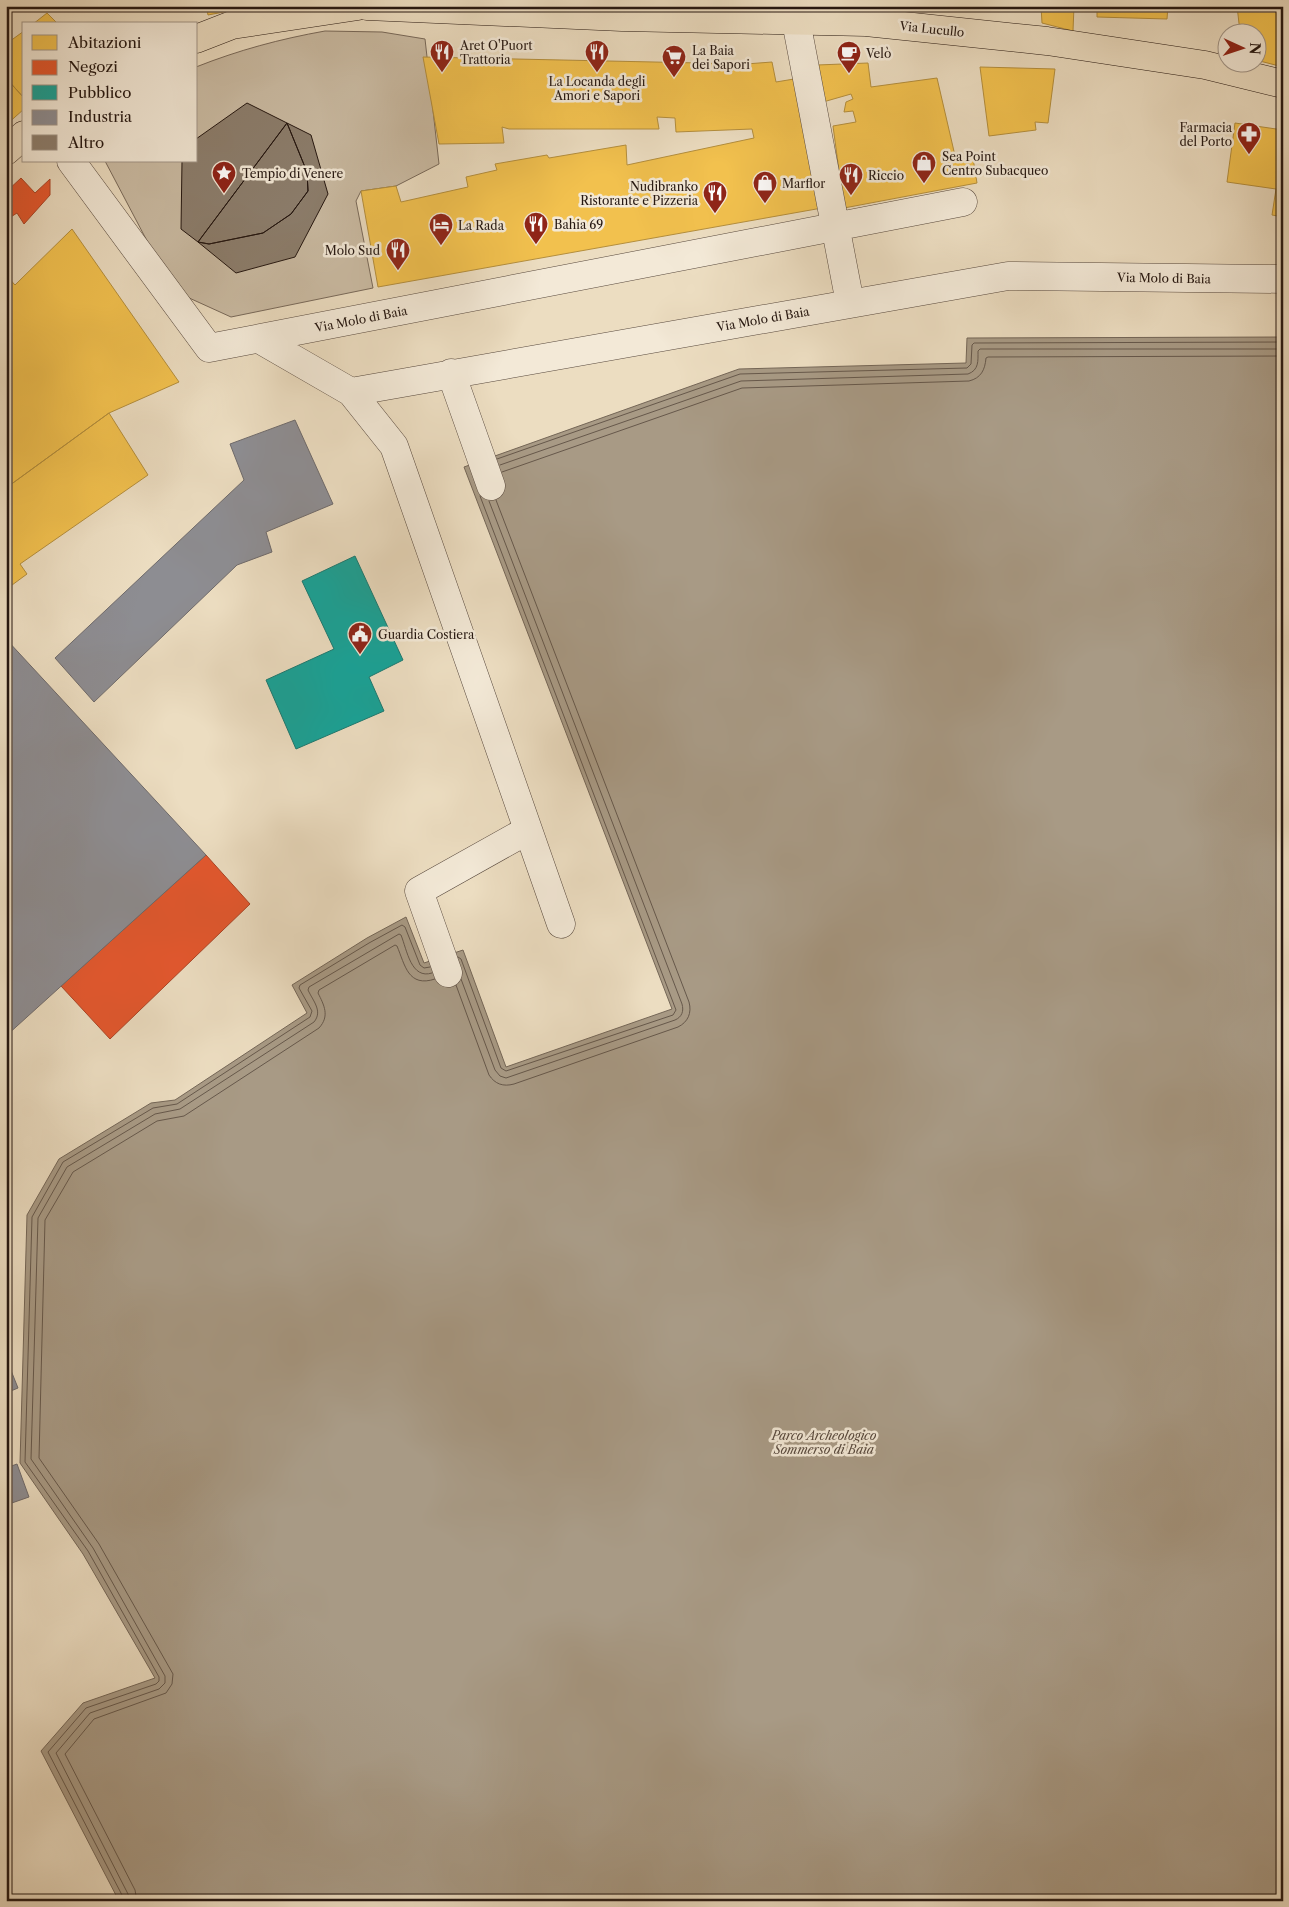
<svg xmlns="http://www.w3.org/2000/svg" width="1289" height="1907" viewBox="0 0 1289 1907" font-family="'Libre Caslon Text',serif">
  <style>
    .green { fill: #cabba3; stroke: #78695a }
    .water { fill: #a89a85; stroke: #746657 }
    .homes { fill: #f2c14e; stroke: #b48e3c }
    .shops { fill: #e4572e; stroke: #ab4425 }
    .public { fill: #17a398; stroke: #1b7970 }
    .industry { fill: #8d8d92; stroke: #6e6a6b }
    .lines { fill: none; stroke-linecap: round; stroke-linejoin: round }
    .shore { stroke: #66584b; stroke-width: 1 }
    .building { fill: #8c7e6d; stroke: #251711 }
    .minor-casing { stroke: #57483d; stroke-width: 29 }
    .major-casing { stroke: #251711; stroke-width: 29 }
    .minor { stroke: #f3e9d7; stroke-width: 28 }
    .major { stroke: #ecddc1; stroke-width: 28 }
    .labels { text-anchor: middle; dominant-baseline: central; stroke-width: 5; stroke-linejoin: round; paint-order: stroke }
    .street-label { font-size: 12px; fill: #251711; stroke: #f3e9d7 }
    .poi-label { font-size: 12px; fill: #251711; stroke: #f3e9d7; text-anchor: start }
    .park-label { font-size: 12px; font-style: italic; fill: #57483d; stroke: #f3e9d7 }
  </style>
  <rect width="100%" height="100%" fill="#ecddc1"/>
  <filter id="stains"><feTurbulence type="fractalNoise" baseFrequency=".004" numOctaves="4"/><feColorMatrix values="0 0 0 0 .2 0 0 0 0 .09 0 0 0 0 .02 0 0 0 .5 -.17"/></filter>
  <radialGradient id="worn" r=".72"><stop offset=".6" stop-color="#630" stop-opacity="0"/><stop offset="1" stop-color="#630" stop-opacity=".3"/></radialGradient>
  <!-- green -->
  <path class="green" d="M325,31L382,32L425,39L439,164L396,186L361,191L356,201L373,288L231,317L187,297L165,275L105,161H196V67C239,50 280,39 325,31Z"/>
  <!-- water -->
  <path class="water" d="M1283,337V1901H119L41,1751L83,1703L155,1678L83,1554L20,1463L27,1215L59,1159L151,1103L175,1100L307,1013L292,985L367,938L406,917L424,963L463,950L506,1067L672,1009L464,467L739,369L966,363L967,338Z"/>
  <!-- homes -->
  <path class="homes" d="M206,6H255L208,15Z
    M813,6H868L871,11H815Z
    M1041,6H1074L1073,31L1042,23Z
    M1097,6H1168L1167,19L1097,17Z
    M1237,6H1283V67L1256,60V32H1240Z
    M47,13L58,24H33Z
    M24,31V98L6,78V44Z
    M423,57L746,64L772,62L776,82L800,78L822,208L378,287L361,191L396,186L401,202L468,187L466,177L497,170L495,164L547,155L549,158L626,145L627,165L754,138L752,129L676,132L675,118L657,117L659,129H509L502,127L504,143L439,144Z
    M868,63L871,87L937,78L956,160L973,158L977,183L844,208L833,126L856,122L853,111L844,112L846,102L853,99L851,94L823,102L817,65Z
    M980,67L1055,69L1048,123L1035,122L1036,130L989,136Z
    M6,78L24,98V109L6,125Z
    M1235,123L1283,130V217L1272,215L1276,189L1227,182Z
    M72,229L179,382L109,413L6,488V275L15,285Z
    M109,413L148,475L20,564L27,574L8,588L6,586V488Z"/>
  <!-- shops -->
  <path class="shops" d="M21,178L35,193L50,179V195L24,224L17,213L6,220V192Z
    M206,855L250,904L110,1039L61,986Z"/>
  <!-- public -->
  <path class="public" d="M355,556L403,660L369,677L384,711L296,749L266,680L334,649L302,581Z"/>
  <!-- industry -->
  <path class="industry" d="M295,420L333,504L266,532L272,552L237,565L94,702L55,658L244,480L230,444Z
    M6,639L206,855L6,1036Z
    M6,1358L18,1388L6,1393Z
    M17,1464L29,1497L6,1505V1468Z"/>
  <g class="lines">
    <!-- shore -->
    <path class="shore" d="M497,459L740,374L967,368L971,364L972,345L974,343L1283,342
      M500,465L741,381L968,374C979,370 978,361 978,351L980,349H1283
      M502,472L742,388L969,381C981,378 985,370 986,358L988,357L1283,356
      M458,957L461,959L501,1068L506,1071L673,1015L676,1010L480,496
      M461,979L495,1070L500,1076L506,1078L675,1020C682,1017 684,1011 682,1004L489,501
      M456,985L489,1075C495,1084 503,1087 514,1084L678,1027C688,1022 692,1013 689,1002L496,500
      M123,1901V1897L48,1752L86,1708L156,1684L159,1681V1677L88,1551L25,1462L32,1217L63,1162L153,1108L177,1104L310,1017L312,1011L299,988L300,985L369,943L402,925L405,927L420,965L424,968L430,967
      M130,1901L128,1894L56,1753L90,1713L159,1689L165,1683V1676L93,1548L31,1459L38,1218L67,1167L155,1114L180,1109L314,1022C323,1011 313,1001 308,990L309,987L399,934L401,935C407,950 411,980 432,973
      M137,1901L135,1890L65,1754L94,1719L166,1693L172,1684L173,1674L99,1544L39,1458L45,1220L73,1172L157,1121L184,1116L319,1028C330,1016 324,1005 318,993L319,990L395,945L397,946C405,965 408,988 435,979"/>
  </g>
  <!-- building -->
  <path class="building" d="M247,103L287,123L198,242L181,229L182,161H196V139Z
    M287,123L307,172L308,191L291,214L263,233L209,244L198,242Z
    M287,123L311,135L328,194L295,257L236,273L198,242L209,244L263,233L291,214L308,191L307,172Z"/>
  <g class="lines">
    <defs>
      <path id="minor" d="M796,21L850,303
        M71,161L209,348L963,202
        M259,339L351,392L1008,276L1283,279
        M451,373L491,486
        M351,392L394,446L561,924
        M448,973L419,891L528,830"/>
      <path id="major" d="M367,6L622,17L866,22L1047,41L1205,65L1283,84
        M196,39L232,25L358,6
        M6,151L24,135"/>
    </defs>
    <!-- minor casing -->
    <use href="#minor" class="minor-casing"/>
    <!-- major casing -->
    <use href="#major" class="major-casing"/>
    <!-- minor -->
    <use href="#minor" class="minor"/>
    <!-- major -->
    <use href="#major" class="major"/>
  </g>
  <!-- icons -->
  <defs>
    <symbol id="restaurant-pin" viewBox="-11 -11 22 30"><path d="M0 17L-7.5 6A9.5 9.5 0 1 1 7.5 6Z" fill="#8f2418" stroke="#f3e9d7"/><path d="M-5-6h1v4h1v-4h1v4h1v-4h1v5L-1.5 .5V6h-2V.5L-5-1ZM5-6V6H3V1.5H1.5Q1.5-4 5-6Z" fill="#fff"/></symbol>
    <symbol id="cafe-pin" viewBox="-11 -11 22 30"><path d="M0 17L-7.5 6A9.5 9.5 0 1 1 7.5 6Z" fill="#8f2418" stroke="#f3e9d7"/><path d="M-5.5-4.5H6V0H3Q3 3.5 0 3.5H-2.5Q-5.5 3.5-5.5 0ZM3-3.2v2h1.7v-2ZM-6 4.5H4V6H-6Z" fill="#fff"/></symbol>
    <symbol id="supermarket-pin" viewBox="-11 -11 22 30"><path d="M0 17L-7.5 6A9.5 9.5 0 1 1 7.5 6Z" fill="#8f2418" stroke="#f3e9d7"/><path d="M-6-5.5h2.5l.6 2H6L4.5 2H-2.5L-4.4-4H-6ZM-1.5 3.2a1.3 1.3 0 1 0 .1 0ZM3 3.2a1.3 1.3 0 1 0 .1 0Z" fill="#fff"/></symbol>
    <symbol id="pharmacy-pin" viewBox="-11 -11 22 30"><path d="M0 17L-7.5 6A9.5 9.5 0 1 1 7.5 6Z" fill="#8f2418" stroke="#f3e9d7"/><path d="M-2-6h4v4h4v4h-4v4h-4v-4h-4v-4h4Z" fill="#fff"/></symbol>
    <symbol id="shop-pin" viewBox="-11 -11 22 30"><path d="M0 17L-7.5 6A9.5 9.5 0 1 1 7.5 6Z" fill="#8f2418" stroke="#f3e9d7"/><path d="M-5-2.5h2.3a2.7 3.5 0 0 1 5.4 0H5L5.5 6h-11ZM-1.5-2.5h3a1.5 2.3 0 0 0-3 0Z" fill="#fff"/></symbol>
    <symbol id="sight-pin" viewBox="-11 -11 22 30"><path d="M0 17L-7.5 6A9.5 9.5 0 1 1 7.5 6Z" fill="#8f2418" stroke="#f3e9d7"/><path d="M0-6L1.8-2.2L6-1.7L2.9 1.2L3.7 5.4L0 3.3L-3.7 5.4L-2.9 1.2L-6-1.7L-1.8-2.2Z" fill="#fff"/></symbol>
    <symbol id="hotel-pin" viewBox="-11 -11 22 30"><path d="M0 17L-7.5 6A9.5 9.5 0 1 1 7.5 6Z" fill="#8f2418" stroke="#f3e9d7"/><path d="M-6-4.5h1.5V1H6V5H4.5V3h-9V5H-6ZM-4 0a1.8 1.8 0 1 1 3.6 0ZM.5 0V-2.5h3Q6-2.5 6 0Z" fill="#fff"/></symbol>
    <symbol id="civic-pin" viewBox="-11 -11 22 30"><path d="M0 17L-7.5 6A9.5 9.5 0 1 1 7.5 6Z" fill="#8f2418" stroke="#f3e9d7"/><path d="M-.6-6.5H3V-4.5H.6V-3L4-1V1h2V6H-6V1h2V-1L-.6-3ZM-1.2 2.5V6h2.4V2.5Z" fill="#fff"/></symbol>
  </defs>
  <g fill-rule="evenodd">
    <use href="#restaurant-pin" x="428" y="38" width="28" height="38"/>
    <use href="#restaurant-pin" x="583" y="38" width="28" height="38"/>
    <use href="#cafe-pin" x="835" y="39" width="28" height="38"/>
    <use href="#supermarket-pin" x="660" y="43" width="28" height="38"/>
    <use href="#pharmacy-pin" x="1235" y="120" width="28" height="38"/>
    <use href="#shop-pin" x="910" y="149" width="28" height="38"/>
    <use href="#sight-pin" x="210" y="159" width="28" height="38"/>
    <use href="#restaurant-pin" x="837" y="161" width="28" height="38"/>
    <use href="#shop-pin" x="751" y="169" width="28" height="38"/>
    <use href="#restaurant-pin" x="701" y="179" width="28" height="38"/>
    <use href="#restaurant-pin" x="522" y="210" width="28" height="38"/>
    <use href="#hotel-pin" x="427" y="211" width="28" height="38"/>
    <use href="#restaurant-pin" x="384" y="236" width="28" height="38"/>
    <use href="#civic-pin" x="346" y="620" width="28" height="38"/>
  </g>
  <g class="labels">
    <!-- street labels -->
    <g class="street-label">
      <text transform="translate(932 29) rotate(6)">Via Lucullo</text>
      <text transform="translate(1164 278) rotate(1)">Via Molo di Baia</text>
      <text transform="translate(361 319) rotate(-11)">Via Molo di Baia</text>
      <text transform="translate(763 319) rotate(-10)">Via Molo di Baia</text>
    </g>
    <!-- poi labels -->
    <g class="poi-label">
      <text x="460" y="45">Aret O'Puort<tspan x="460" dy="14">Trattoria</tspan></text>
      <text x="692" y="50">La Baia<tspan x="692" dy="14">dei Sapori</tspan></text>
      <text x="866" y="53">Velò</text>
      <text x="597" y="81" text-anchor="middle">La Locanda degli<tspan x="597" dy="14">Amori e Sapori</tspan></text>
      <text x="1232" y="127" text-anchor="end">Farmacia<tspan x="1232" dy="14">del Porto</tspan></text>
      <text x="942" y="156">Sea Point<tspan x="942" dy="14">Centro Subacqueo</tspan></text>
      <text x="242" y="173">Tempio di Venere</text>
      <text x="868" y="175">Riccio</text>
      <text x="782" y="183">Marflor</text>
      <text x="698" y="186" text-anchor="end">Nudibranko<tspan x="698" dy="14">Ristorante e Pizzeria</tspan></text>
      <text x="554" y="224">Bahia 69</text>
      <text x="458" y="225">La Rada</text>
      <text x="380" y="250" text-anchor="end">Molo Sud</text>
      <text x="378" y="634">Guardia Costiera</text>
    </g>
    <!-- park labels -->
    <g class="park-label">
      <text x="824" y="1435">Parco Archeologico<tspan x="824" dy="14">Sommerso di Baia</tspan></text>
    </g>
  </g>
  <!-- margin -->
  <rect width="1289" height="1907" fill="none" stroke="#ecddc1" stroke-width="25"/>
  <rect x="8" y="8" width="1274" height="1892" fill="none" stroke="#251711" stroke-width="2.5"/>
  <rect x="12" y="12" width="1264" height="1882" fill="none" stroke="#251711"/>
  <!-- legend -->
  <rect x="22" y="22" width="175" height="140" fill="#f3e9d7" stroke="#a19588"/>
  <rect x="32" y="35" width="25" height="15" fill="#f2c14e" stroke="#a19588"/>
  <text x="68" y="48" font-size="15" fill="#251711">Abitazioni</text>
  <rect x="32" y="60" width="25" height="15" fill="#e4572e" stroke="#a19588"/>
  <text x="68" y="72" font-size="15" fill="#251711">Negozi</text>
  <rect x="32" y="85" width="25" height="15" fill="#17a398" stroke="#a19588"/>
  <text x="68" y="98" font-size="15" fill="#251711">Pubblico</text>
  <rect x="32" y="110" width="25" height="15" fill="#8d8d92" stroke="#a19588"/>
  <text x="68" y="122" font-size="15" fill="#251711">Industria</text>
  <rect x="32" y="135" width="25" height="15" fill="#8c7e6d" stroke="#a19588"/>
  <text x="68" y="148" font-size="15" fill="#251711">Altro</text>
  <!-- north arrow -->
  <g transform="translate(1242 48) rotate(93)"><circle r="24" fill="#f3e9d7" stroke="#a19588"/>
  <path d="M0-4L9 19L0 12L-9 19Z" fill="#8f2418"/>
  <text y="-8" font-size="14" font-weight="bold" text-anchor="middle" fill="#251711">N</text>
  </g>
  <rect width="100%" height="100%" filter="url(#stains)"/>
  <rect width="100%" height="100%" fill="url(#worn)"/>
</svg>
